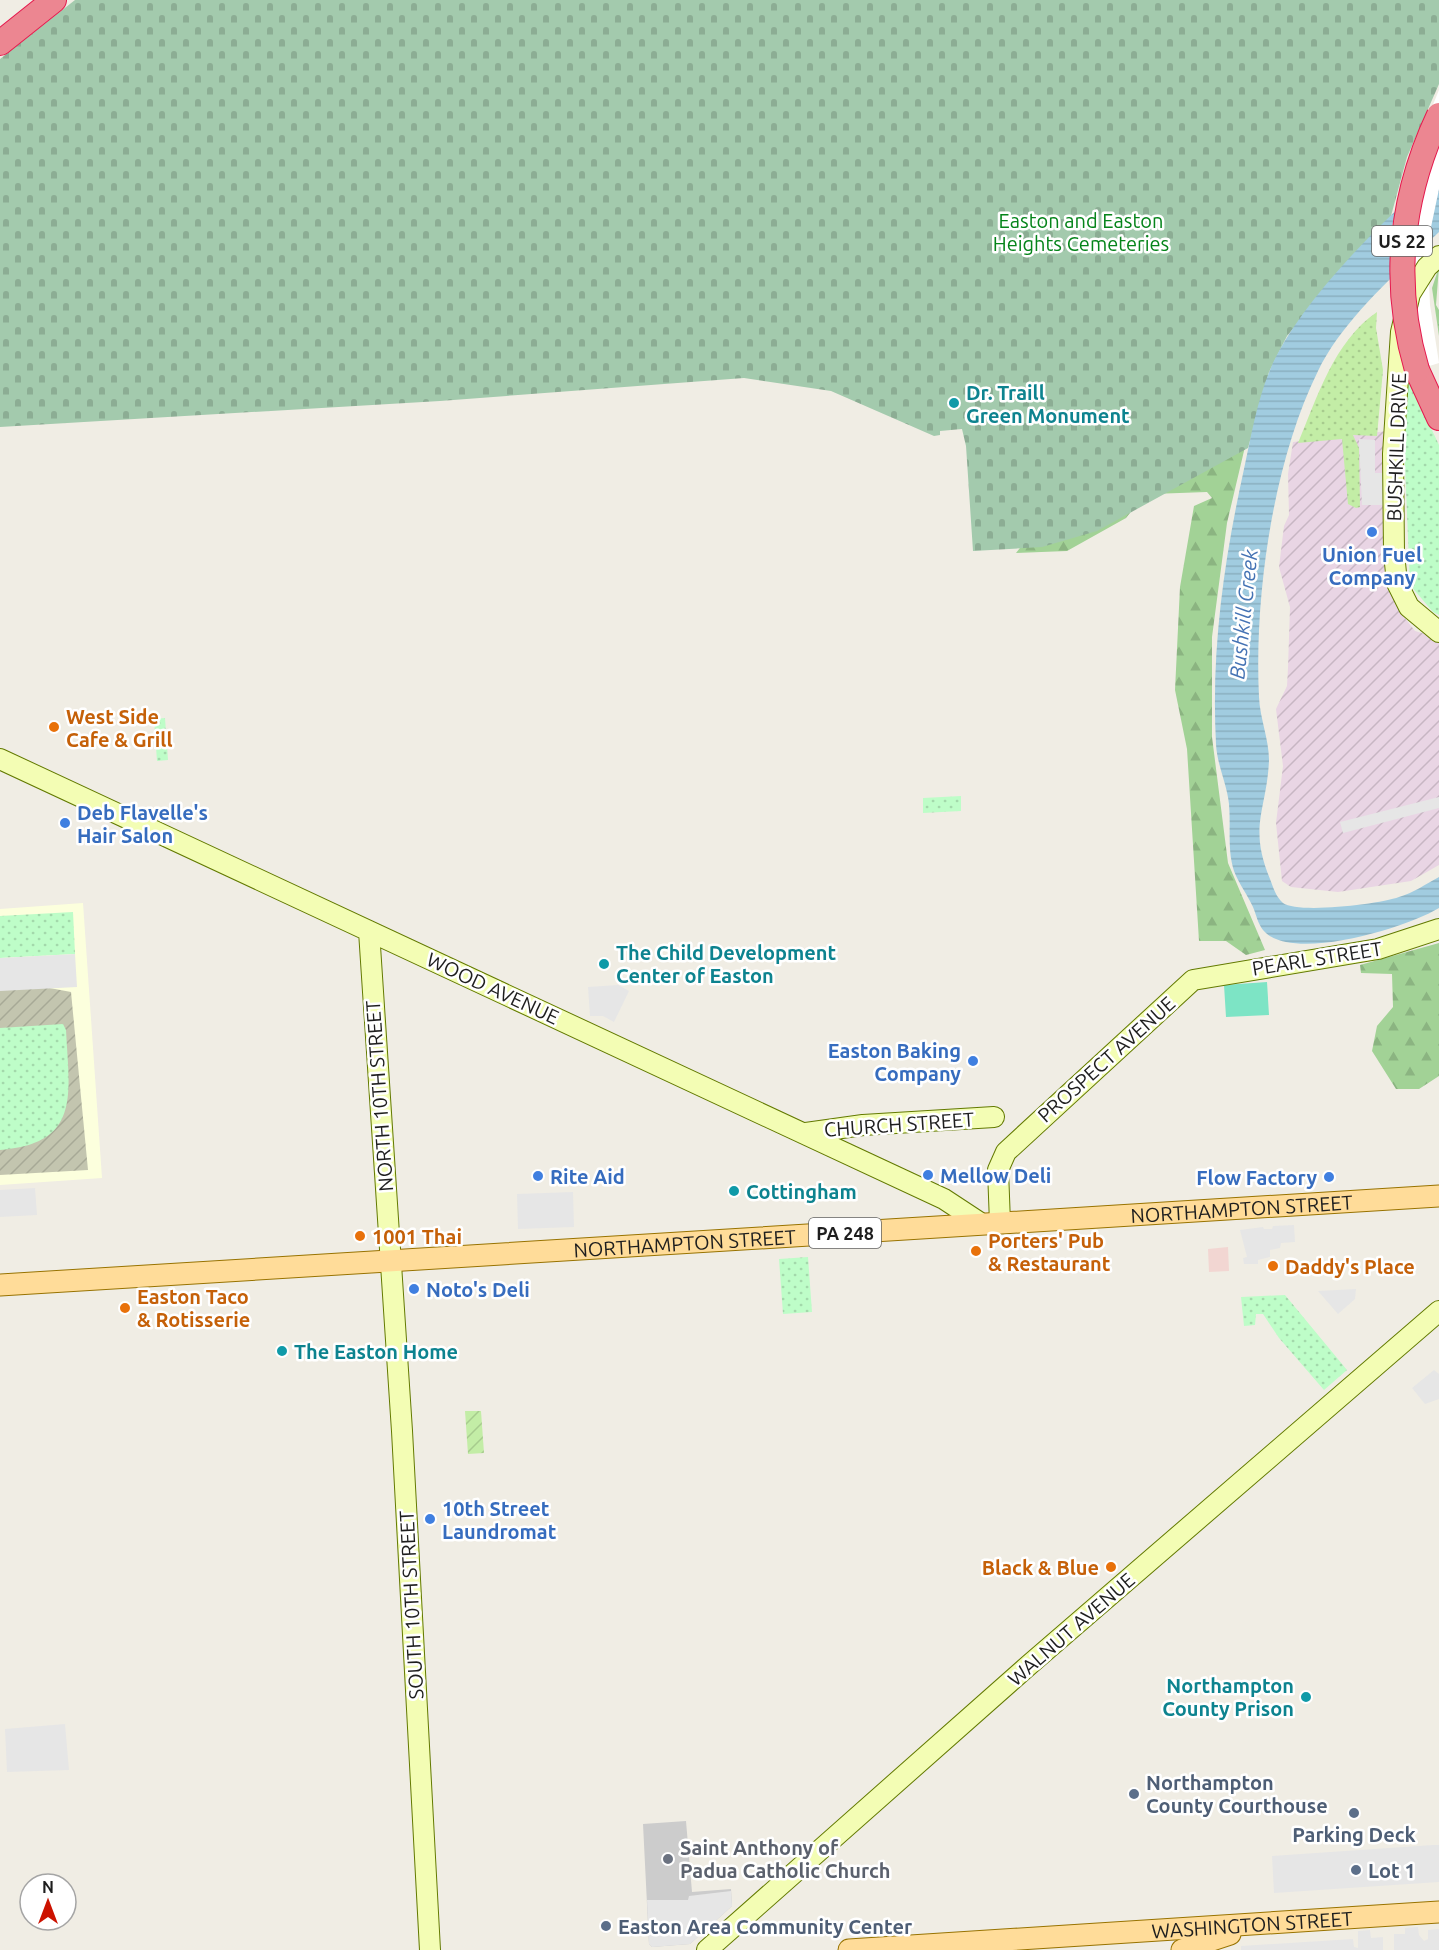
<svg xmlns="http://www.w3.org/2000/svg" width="1439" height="1950" viewBox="0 0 1439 1950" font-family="Ubuntu,sans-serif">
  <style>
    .commercial { fill: #f2d6d2 }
    .industrial { fill: url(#industrial-furrows) }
    .education { fill: #fcffdd }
    .religious { fill: #ccc }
    .construction { fill: url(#construction-furrows) }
    .grass { fill: url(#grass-dots) }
    .forest { fill: url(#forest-firs) }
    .cemetery { fill: url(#cemetery-stones) }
    .park { fill: url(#park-dots) }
    .garden { fill: url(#garden-furrows) }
    .pitch { fill: #7de4c5 }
    .parking { fill: #e6e6e6 }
    .water { fill: url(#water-rules) }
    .pier { fill: #fff }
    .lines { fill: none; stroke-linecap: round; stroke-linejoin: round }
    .secondary-casing { stroke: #637a00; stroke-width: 22 }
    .primary-casing { stroke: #987300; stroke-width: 23 }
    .highway-casing { stroke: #e5194d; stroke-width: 26 }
    .secondary { stroke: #f3fdb4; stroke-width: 20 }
    .primary { stroke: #ffdc99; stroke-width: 21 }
    .highway { stroke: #ec8691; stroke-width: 24 }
    .highway-bridge-casing { stroke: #e5194d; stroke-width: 26; stroke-linecap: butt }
    .highway-bridge { stroke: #ec8691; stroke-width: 24 }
    .culture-dot { fill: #0f9aa8; stroke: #fff; stroke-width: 2 }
    .shop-dot { fill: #3f7fe0; stroke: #fff; stroke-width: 2 }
    .food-dot { fill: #e8710a; stroke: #fff; stroke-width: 2 }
    .service-dot { fill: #5c6f8a; stroke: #fff; stroke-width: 2 }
    .worship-dot { fill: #6b7280; stroke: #fff; stroke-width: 2 }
    .labels { text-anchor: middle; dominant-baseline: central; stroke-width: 5; stroke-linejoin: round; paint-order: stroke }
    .shield { fill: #fff; stroke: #626262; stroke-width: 1.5 }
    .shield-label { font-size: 18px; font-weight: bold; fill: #1e1e1e }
    .park-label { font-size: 20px; fill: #05841a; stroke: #fff }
    .culture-label { font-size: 20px; font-weight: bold; fill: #0d838f; stroke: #fff; text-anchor: start }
    .street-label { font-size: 20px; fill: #1e1e1e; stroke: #fff }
    .shop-label { font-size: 20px; font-weight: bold; fill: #366cbe; stroke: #fff; text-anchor: start }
    .food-label { font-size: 20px; font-weight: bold; fill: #c56008; stroke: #fff; text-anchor: start }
    .service-label { font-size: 20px; font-weight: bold; fill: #4e5e75; stroke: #fff; text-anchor: start }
    .worship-label { font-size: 20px; font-weight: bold; fill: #5b616d; stroke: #fff; text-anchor: start }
    .water-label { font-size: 21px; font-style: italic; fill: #4573b4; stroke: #fff }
  </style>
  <defs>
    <pattern id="industrial-furrows" width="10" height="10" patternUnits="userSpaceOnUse" patternTransform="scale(1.5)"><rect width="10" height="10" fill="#e9d5e4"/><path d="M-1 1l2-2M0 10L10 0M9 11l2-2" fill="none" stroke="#c7b6c3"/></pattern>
    <pattern id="construction-furrows" width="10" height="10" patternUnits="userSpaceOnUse" patternTransform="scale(1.5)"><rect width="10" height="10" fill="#c3c5af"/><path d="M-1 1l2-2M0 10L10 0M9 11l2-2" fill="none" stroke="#a7a996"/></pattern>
    <pattern id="grass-dots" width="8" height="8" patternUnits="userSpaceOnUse" patternTransform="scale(1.5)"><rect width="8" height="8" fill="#c3eda6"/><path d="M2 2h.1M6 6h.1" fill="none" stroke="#a7cb8e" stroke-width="1.8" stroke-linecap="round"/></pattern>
    <pattern id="forest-firs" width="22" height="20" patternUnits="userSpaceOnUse" patternTransform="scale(1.5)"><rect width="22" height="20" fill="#a2d296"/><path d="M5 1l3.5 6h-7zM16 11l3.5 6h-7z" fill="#8bb481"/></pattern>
    <pattern id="cemetery-stones" width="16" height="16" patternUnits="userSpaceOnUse" patternTransform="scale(1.5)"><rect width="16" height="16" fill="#a3caad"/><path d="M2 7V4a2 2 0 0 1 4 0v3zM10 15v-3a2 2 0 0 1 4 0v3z" fill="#8cad94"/></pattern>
    <pattern id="park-dots" width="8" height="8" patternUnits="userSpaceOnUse" patternTransform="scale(1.5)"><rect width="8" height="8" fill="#befdc8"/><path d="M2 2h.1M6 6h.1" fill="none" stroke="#a3d8ab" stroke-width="1.8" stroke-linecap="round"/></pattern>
    <pattern id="garden-furrows" width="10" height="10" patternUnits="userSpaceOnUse" patternTransform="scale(1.5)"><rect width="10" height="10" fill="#c3eda6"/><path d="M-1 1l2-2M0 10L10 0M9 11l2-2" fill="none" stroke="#a7cb8e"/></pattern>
    <pattern id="water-rules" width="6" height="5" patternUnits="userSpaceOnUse" patternTransform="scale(1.5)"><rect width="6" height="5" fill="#a1cce0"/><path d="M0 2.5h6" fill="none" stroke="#8aafc0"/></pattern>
  </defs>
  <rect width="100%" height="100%" fill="#f0ede4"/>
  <!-- commercial -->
  <path class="commercial" d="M1228,1247L1229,1271L1209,1272L1208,1249Z"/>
  <!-- industrial -->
  <path class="industrial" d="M1387,431L1388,589L1400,612L1415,631L1439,638V865L1411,881L1338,892L1291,887L1282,881L1276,823L1283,766L1276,709L1287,686L1288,668L1290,607L1279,567L1284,526L1289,515L1288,474L1293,442Z"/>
  <!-- education -->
  <path class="education" d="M83,903L102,1178L0,1185V909Z"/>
  <!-- religious -->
  <path class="religious" d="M686,1821L692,1892L731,1889L732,1906L690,1944L652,1947L649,1944L643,1824Z"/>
  <!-- construction -->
  <path class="construction" d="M39,986L71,992L88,1170L0,1175V989Z"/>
  <!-- grass -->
  <path class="grass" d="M1377,312L1376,328L1383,370L1377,436L1353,435L1359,448L1360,507L1356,508L1348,504L1342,439L1298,443C1317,398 1334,341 1377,312Z"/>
  <!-- forest -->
  <path class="forest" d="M1439,267L1436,305L1439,310V336L1432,288Z
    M1252,417L1227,523L1212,637V737L1228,863L1265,950L1246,955L1226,941H1199L1187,749L1175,690L1180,587L1194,506L1212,498L1207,492L1152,494L1141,499L1126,518L1067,551L1016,553L1023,544Z
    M1439,943V1076L1419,1089H1396L1372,1051L1377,1026L1393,1007L1392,974L1361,973L1360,965Z"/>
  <!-- cemetery -->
  <path class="cemetery" d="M75,0H1439V84L1407,157L1391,216L1359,250L1287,336L1269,372L1248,448L1097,531L1042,547L973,551L966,446L962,429L940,431V435L934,436L831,391L744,378L440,401L0,427V59Z"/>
  <!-- park -->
  <path class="park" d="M1407,377L1439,445V615L1433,612L1410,585L1403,418Z
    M165,718L168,760L157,761L154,719Z
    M961,796V811L923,813V798Z
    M73,912L75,954L0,958V916Z
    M63,1024L66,1030C69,1093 82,1144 0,1150V1028Z
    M808,1257L812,1312L783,1314L779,1259Z
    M1285,1295L1347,1370L1324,1390L1279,1338L1263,1314H1256L1255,1325L1244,1326L1241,1297Z"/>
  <!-- garden -->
  <path class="garden" d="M465,1411H481L484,1453L468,1454Z"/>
  <!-- pitch -->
  <path class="pitch" d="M1267,982L1269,1015L1226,1017L1224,985Z"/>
  <!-- parking -->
  <path class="parking" d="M1359,439L1375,440V473H1387V494H1383V505H1362Z
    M1439,797V808L1343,833L1340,822Z
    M75,954L77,987L0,991V958Z
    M618,985L629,991L614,1022L603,1016H590L588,987Z
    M35,1188L37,1215L0,1217V1190Z
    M573,1192L574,1227L518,1229L517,1194Z
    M1294,1225L1295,1242L1281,1243L1280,1248L1270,1250V1257L1258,1260V1264H1244L1243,1258L1247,1257L1240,1230L1263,1227L1264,1229H1272L1273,1226Z
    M1356,1289L1355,1299L1338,1314L1318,1291Z
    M1434,1370L1439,1374V1399L1425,1404L1412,1388Z
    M65,1724L69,1770L7,1772L5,1729Z
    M1433,1845H1439V1882L1274,1893L1272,1856Z
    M731,1891L732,1906L690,1944L652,1947L649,1944L647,1900H688L689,1896Z
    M1418,1927L1419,1935L1424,1941L1428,1939V1930L1439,1929V1950H1394V1934H1405V1928Z
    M1370,1930L1371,1938L1383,1937V1950H1241V1946L1353,1939L1354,1947L1358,1948V1931Z"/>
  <!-- water -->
  <path class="water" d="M1439,171V232C1398,272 1343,319 1318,371C1273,462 1254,596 1259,697C1260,719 1269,739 1269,760C1267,810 1248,826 1270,879C1273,887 1276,897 1283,903C1298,914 1380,904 1399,897C1413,893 1426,884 1439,877V908C1408,927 1291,964 1263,930C1258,924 1256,914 1253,907C1247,894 1239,884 1234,871C1227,849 1231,827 1229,804C1227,784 1217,765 1216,744C1211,650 1224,560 1244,469C1251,436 1257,401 1270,370C1298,303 1384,219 1439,171Z"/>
  <!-- pier -->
  <path class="pier" d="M1439,90V189L1430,232L1428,261L1430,305L1439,363L1407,373L1391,293L1392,227L1404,175Z"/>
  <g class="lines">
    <defs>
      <path id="secondary" d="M1439,256L1427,267L1410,294L1401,332L1393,454L1394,553L1397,583L1409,607L1439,632
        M0,759L944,1199L982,1224
        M369,931L402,1431L430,1950
        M806,1133L863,1125L994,1117
        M1000,1223L998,1170L1006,1152L1193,980L1378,949L1439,929
        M707,1950L1029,1665L1439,1311"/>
      <g id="primary">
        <path id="s1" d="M0,1285L1439,1196"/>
        <path id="s2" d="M849,1950L1439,1912"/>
        <path d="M1182,1950L1230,1934"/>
      </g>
      <path id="highway" d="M0,43L54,0
        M1417,370L1439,418"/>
    </defs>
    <!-- secondary casing -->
    <use href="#secondary" class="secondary-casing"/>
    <!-- primary casing -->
    <use href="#primary" class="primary-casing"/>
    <!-- highway casing -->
    <use href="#highway" class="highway-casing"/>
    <!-- secondary -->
    <use href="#secondary" class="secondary"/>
    <!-- primary -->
    <use href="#primary" class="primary"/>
    <!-- highway -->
    <use href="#highway" class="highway"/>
    <defs>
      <path id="highway-bridge" d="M1417,370C1391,282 1400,198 1439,115"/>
    </defs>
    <!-- highway-bridge casing -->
    <use href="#highway-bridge" class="highway-bridge-casing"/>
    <!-- highway-bridge -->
    <use href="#highway-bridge" class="highway-bridge"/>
  </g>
  <!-- markers -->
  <g class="culture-dot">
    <circle cx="954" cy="403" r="6"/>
    <circle cx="604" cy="964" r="6"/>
    <circle cx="734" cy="1191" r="6"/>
    <circle cx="282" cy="1351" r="6"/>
    <circle cx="1306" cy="1697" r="6"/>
  </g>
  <g class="shop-dot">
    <circle cx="1372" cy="532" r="6"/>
    <circle cx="65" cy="823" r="6"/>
    <circle cx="973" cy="1061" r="6"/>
    <circle cx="928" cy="1175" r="6"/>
    <circle cx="538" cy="1176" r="6"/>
    <circle cx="1329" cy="1177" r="6"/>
    <circle cx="414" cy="1289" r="6"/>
    <circle cx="430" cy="1519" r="6"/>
  </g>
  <g class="food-dot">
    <circle cx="54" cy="727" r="6"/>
    <circle cx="360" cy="1236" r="6"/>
    <circle cx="976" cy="1251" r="6"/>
    <circle cx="1273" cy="1266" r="6"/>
    <circle cx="125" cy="1308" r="6"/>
    <circle cx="1111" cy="1567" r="6"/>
  </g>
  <g class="service-dot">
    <circle cx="1134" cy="1794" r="6"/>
    <circle cx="1354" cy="1813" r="6"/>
    <circle cx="1356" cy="1870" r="6"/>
    <circle cx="606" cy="1926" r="6"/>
  </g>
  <circle class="worship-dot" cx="668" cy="1859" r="6"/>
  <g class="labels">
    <!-- shield labels -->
    <g class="shield">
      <rect x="1372" y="226" width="60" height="30" rx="4.5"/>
      <rect x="809" y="1218" width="72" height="30" rx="4.5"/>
    </g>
    <g class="shield-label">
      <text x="1402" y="241">US 22</text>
      <text x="845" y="1233">PA 248</text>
    </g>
    <!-- park labels -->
    <g class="park-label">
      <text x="1081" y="220">Easton and Easton<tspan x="1081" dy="23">Heights Cemeteries</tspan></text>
    </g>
    <!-- culture labels -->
    <g class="culture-label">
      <text x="966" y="392">Dr. Traill<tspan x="966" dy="23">Green Monument</tspan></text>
      <text x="616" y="952">The Child Development<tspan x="616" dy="23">Center of Easton</tspan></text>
      <text x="746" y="1191">Cottingham</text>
      <text x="294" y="1351">The Easton Home</text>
      <text x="1294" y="1685" text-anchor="end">Northampton<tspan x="1294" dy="23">County Prison</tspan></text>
    </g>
    <!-- street labels -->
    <g class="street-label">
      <text transform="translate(1396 447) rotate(-88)">BUSHKILL DRIVE</text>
      <text transform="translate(1317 958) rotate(-9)">PEARL STREET</text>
      <text transform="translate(493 988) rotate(25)">WOOD AVENUE</text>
      <text transform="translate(1106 1059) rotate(-42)">PROSPECT AVENUE</text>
      <text transform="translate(379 1096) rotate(-94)">NORTH 10TH STREET</text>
      <text transform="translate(899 1124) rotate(-4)">CHURCH STREET</text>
      <text stroke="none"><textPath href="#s1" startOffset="1244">NORTHAMPTON STREET</textPath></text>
      <text stroke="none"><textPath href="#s1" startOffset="686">NORTHAMPTON STREET</textPath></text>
      <text transform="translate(411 1605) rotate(-93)">SOUTH 10TH STREET</text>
      <text transform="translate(1071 1629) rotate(-41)">WALNUT AVENUE</text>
      <text stroke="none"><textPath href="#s2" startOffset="404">WASHINGTON STREET</textPath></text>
    </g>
    <!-- shop labels -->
    <g class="shop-label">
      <text x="1372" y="554" text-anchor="middle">Union Fuel<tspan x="1372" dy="23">Company</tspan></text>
      <text x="77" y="812">Deb Flavelle's<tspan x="77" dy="23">Hair Salon</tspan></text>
      <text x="961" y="1050" text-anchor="end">Easton Baking<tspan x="961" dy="23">Company</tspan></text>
      <text x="940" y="1175">Mellow Deli</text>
      <text x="550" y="1176">Rite Aid</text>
      <text x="1317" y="1177" text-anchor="end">Flow Factory</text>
      <text x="426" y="1289">Noto's Deli</text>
      <text x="442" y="1508">10th Street<tspan x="442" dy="23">Laundromat</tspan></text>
    </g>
    <!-- food labels -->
    <g class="food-label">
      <text x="66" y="716">West Side<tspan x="66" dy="23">Cafe &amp; Grill</tspan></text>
      <text x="372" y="1236">1001 Thai</text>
      <text x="988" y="1240">Porters' Pub<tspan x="988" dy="23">&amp; Restaurant</tspan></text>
      <text x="1285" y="1266">Daddy's Place</text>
      <text x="137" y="1296">Easton Taco<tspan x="137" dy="23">&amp; Rotisserie</tspan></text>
      <text x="1099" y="1567" text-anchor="end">Black &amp; Blue</text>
    </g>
    <!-- service labels -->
    <g class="service-label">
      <text x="1146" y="1782">Northampton<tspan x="1146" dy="23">County Courthouse</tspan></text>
      <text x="1354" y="1834" text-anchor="middle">Parking Deck</text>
      <text x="1368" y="1870">Lot 1</text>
      <text x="618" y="1926">Easton Area Community Center</text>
    </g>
    <!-- worship labels -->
    <g class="worship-label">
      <text x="680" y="1847">Saint Anthony of<tspan x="680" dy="23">Padua Catholic Church</tspan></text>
    </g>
    <!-- water labels -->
    <g class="water-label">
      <text transform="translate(1243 614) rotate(-84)">Bushkill Creek</text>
    </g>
  </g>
  <!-- north arrow -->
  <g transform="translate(48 1902)"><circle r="28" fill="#ffffff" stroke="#a5a5a5" stroke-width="1.5"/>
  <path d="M0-4.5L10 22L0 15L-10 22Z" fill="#cc1200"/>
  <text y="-9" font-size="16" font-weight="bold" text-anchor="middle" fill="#1e1e1e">N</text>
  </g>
</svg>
